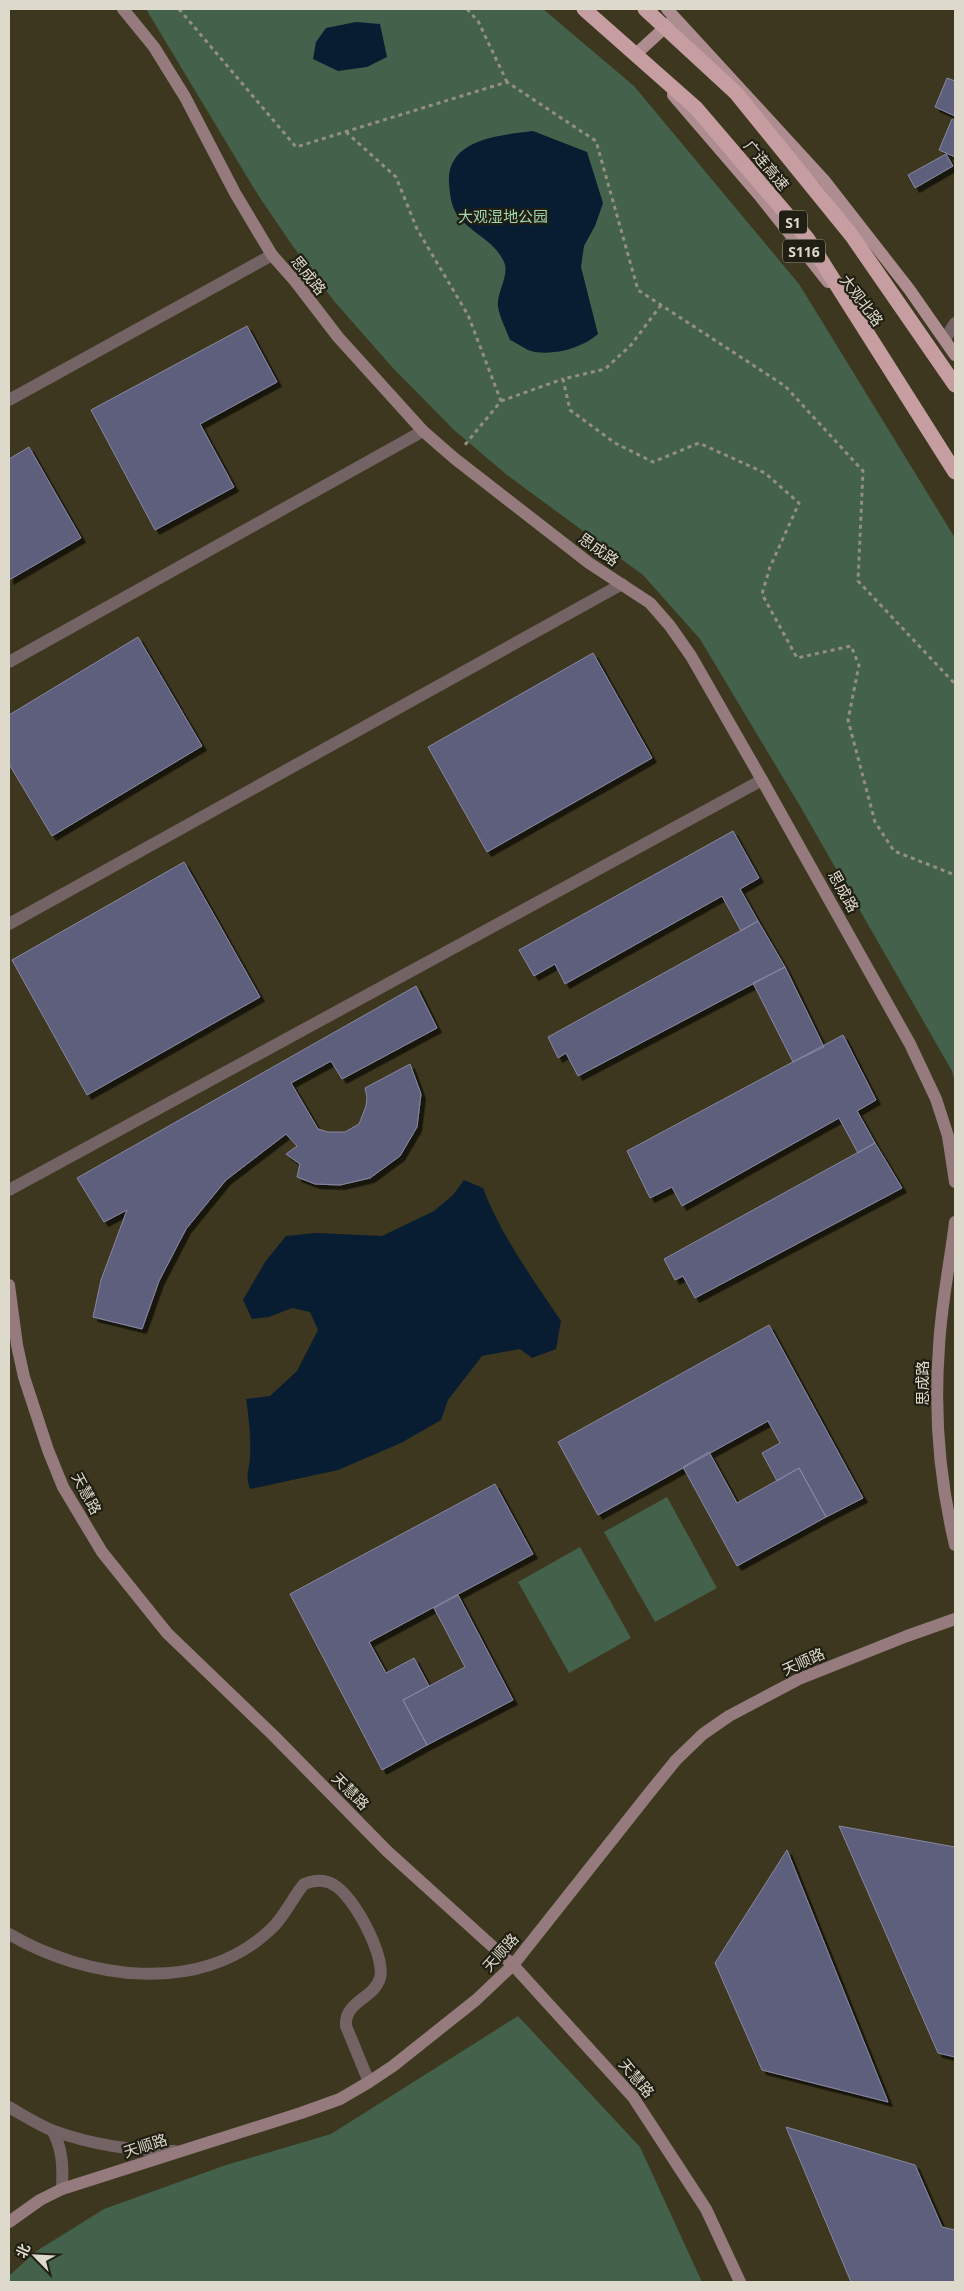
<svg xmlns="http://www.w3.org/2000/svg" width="964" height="2291" viewBox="0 0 964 2291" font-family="'Noto Sans','Noto Sans SC',sans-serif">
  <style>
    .green { fill: #44614c }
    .water { fill: #081d31 }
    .building { fill: #5d5e7c; stroke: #8788a3; filter: url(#shadow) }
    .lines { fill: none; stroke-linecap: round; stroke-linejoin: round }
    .path { stroke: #94907d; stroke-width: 3; stroke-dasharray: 4 4; stroke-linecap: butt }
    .street { stroke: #736364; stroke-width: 12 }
    .secondary { stroke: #957b7d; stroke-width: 12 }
    .primary { stroke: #ae8d90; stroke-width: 12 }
    .highway-bridge { stroke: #c69ea1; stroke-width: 15 }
    .labels { text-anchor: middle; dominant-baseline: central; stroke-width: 4.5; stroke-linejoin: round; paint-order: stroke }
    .shield { fill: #211e13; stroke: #a5a294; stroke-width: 1 }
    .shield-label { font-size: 14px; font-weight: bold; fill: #dddacb }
    .street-label { font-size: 15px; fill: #dddacb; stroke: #211e13 }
    .park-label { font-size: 15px; fill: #a0d7b1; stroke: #211e13 }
  </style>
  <defs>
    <filter id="shadow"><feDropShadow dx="4.5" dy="4.5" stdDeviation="0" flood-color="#0009"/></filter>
  </defs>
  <rect width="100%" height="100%" fill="#3c371e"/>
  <!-- green -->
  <path class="green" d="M146,9H543L634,86L799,284L955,538V1084L952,1071L800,806L700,639L643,575L507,475L454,430L392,367L334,301L292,245L258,195Z
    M667,1497L717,1588L655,1622L604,1532Z
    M580,1547L631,1638L569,1673L518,1582Z
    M518,2016L640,2147L702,2282H9V2276L35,2252L104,2209L226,2165L331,2134Z"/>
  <!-- water -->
  <path class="water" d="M356,22L380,24L387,57L367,67L338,71L313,59L316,42L326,28Z
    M533,131L587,152L603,203L595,226L584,246L581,267L598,334C582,348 556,355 535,352C527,351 517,343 510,340C506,329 500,318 498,307C496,293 510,275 504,262C495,241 471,233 458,216C451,206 450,196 449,183C446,139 500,135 533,131Z
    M464,1180L483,1188C501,1236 533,1279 561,1321L556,1349L532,1358L520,1349L482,1356L448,1400L441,1420L401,1443L338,1470L250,1489C245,1475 249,1472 250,1458C251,1439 249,1418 246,1399L270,1396L297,1371L318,1330L310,1312L292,1308L269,1317L252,1319L243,1300L265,1262L286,1236L316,1233L382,1236L434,1211L453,1195Z"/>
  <!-- building -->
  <path class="building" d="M947,78L955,81V116L935,107Z
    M952,119L955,121V157L939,150Z
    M946,154L953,166L915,188L908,175Z
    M247,326L277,382L200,424L234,487L155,530L91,410Z
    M29,447L81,538L9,580V459Z
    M138,637L202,746L52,836L9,764V715Z
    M593,653L652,758L487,852L428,747Z
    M733,831L759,878L740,889L758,921L741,931L722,896L565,984L555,964L534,976L519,950Z
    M184,862L260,997L87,1095L12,960Z
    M758,921L785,967L578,1076L566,1053L558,1058L548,1037Z
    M785,967L824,1047L793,1062L753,983Z
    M416,986L437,1028L342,1079L331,1061L291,1083L318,1129L328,1132H345L359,1124L366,1106L367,1097L365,1088L410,1064L421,1094L417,1127L400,1156L370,1178L340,1185L315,1184L297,1177L300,1164L286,1154L297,1146L286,1134L226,1180L186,1229L159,1281L142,1329L93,1317L101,1280L127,1210L104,1222L77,1178Z
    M843,1035L876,1100L857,1111L875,1143L858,1153L839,1118L682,1206L672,1187L650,1198L627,1151Z
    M875,1143L902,1188L695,1298L683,1276L675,1280L664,1259Z
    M769,1325L863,1498L826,1517L799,1468L777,1481L762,1453L780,1443L768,1421L598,1515L558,1442Z
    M709,1452L737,1503L799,1468L826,1517L737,1566L683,1467Z
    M495,1484L533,1554L369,1642L386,1673L414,1658L429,1686L403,1700L427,1745L382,1770L290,1594Z
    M458,1595L513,1700L427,1745L403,1700L465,1667L434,1608Z
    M839,1826L955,1847V2057L938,2053Z
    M787,1850L888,2102L762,2070L715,1963Z
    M786,2127L915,2165L942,2227L955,2230V2282H851Z"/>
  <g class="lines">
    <!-- path -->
    <path class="path" d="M179,9L296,147L507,82L596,141L638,290L785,386L863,471L858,581L955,684
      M467,9L478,21L507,82
      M346,132L396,177L417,229L468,315L501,401L464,446
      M661,305L631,345L605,369L563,379L570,410L615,443L653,462L699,443L765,473L799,503L770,567L762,594L797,658L851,646L859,665L848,720L875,822L894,851L955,875
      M501,401L563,379"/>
    <!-- street -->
    <path class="street" d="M945,339L955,323
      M9,400L272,255
      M9,662L423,431
      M9,924L622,584
      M9,1190L762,780
      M9,1934C86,1979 200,1996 270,1930C284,1918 292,1898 304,1884C314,1880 324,1879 334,1885C353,1895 386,1956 380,1978C374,1999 344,2001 346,2026L369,2082
      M9,2107C23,2115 38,2125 54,2131C93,2145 134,2151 175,2151
      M52,2130C63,2149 63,2167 62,2189"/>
    <!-- secondary -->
    <path class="secondary" d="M123,9L154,47L185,97L235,193L272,255L295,281L338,337L423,431L454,458L589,563L650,603L670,626L691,656L762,780L910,1044L936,1099L948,1136L955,1182
      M955,1222C950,1263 941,1305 939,1347C934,1412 940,1482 955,1545
      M9,1285L17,1345L24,1377L48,1450L63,1487L102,1552L167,1633L273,1735L387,1851L513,1965L633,2097L706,2209L740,2282
      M9,2222L40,2200L62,2189L301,2113L340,2099L369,2082L393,2066L476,2000L513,1965L650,1792L676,1760L703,1734L729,1716L799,1679L907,1636L955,1619"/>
    <!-- primary -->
    <path class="primary" d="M667,9L824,180L909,289L955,355
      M636,54L672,21
      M673,95L759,195L828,282"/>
    <!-- highway-bridge -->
    <path class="highway-bridge" d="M584,9L696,108L807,238L955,472
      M645,9L736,93L852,236L955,385"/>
  </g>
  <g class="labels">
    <!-- shield labels -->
    <g class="shield">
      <rect x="779" y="210.5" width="28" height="23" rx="4"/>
      <rect x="783" y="239.5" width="42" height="23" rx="4"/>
    </g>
    <g class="shield-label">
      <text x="793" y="222">S1</text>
      <text x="804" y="251">S116</text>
    </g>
    <!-- street labels -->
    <g class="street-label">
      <text transform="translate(767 165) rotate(50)">广连高速</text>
      <text transform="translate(309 275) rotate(51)">思成路</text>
      <text transform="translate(862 300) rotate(53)">大观北路</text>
      <text transform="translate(599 549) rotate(35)">思成路</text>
      <text transform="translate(844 891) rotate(61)">思成路</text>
      <text transform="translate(922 1383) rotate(-90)">思成路</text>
      <text transform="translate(87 1493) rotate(62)">天慧路</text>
      <text transform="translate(803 1661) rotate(-24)">天顺路</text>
      <text transform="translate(351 1791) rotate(45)">天慧路</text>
      <text transform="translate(500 1952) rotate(-48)">天顺路</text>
      <text transform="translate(637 2078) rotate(50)">天慧路</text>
      <text transform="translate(145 2145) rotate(-18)">天顺路</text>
    </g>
    <!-- park labels -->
    <g class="park-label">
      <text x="503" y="216">大观湿地公园</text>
    </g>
  </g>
  <!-- border -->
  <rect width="964" height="2291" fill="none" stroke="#dddacb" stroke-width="20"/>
  <!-- north arrow -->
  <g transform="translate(35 2256) rotate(294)" stroke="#211e13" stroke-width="4" paint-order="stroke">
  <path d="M0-4L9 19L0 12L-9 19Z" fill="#dddacb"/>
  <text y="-8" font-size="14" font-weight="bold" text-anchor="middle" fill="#dddacb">北</text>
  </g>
</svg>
